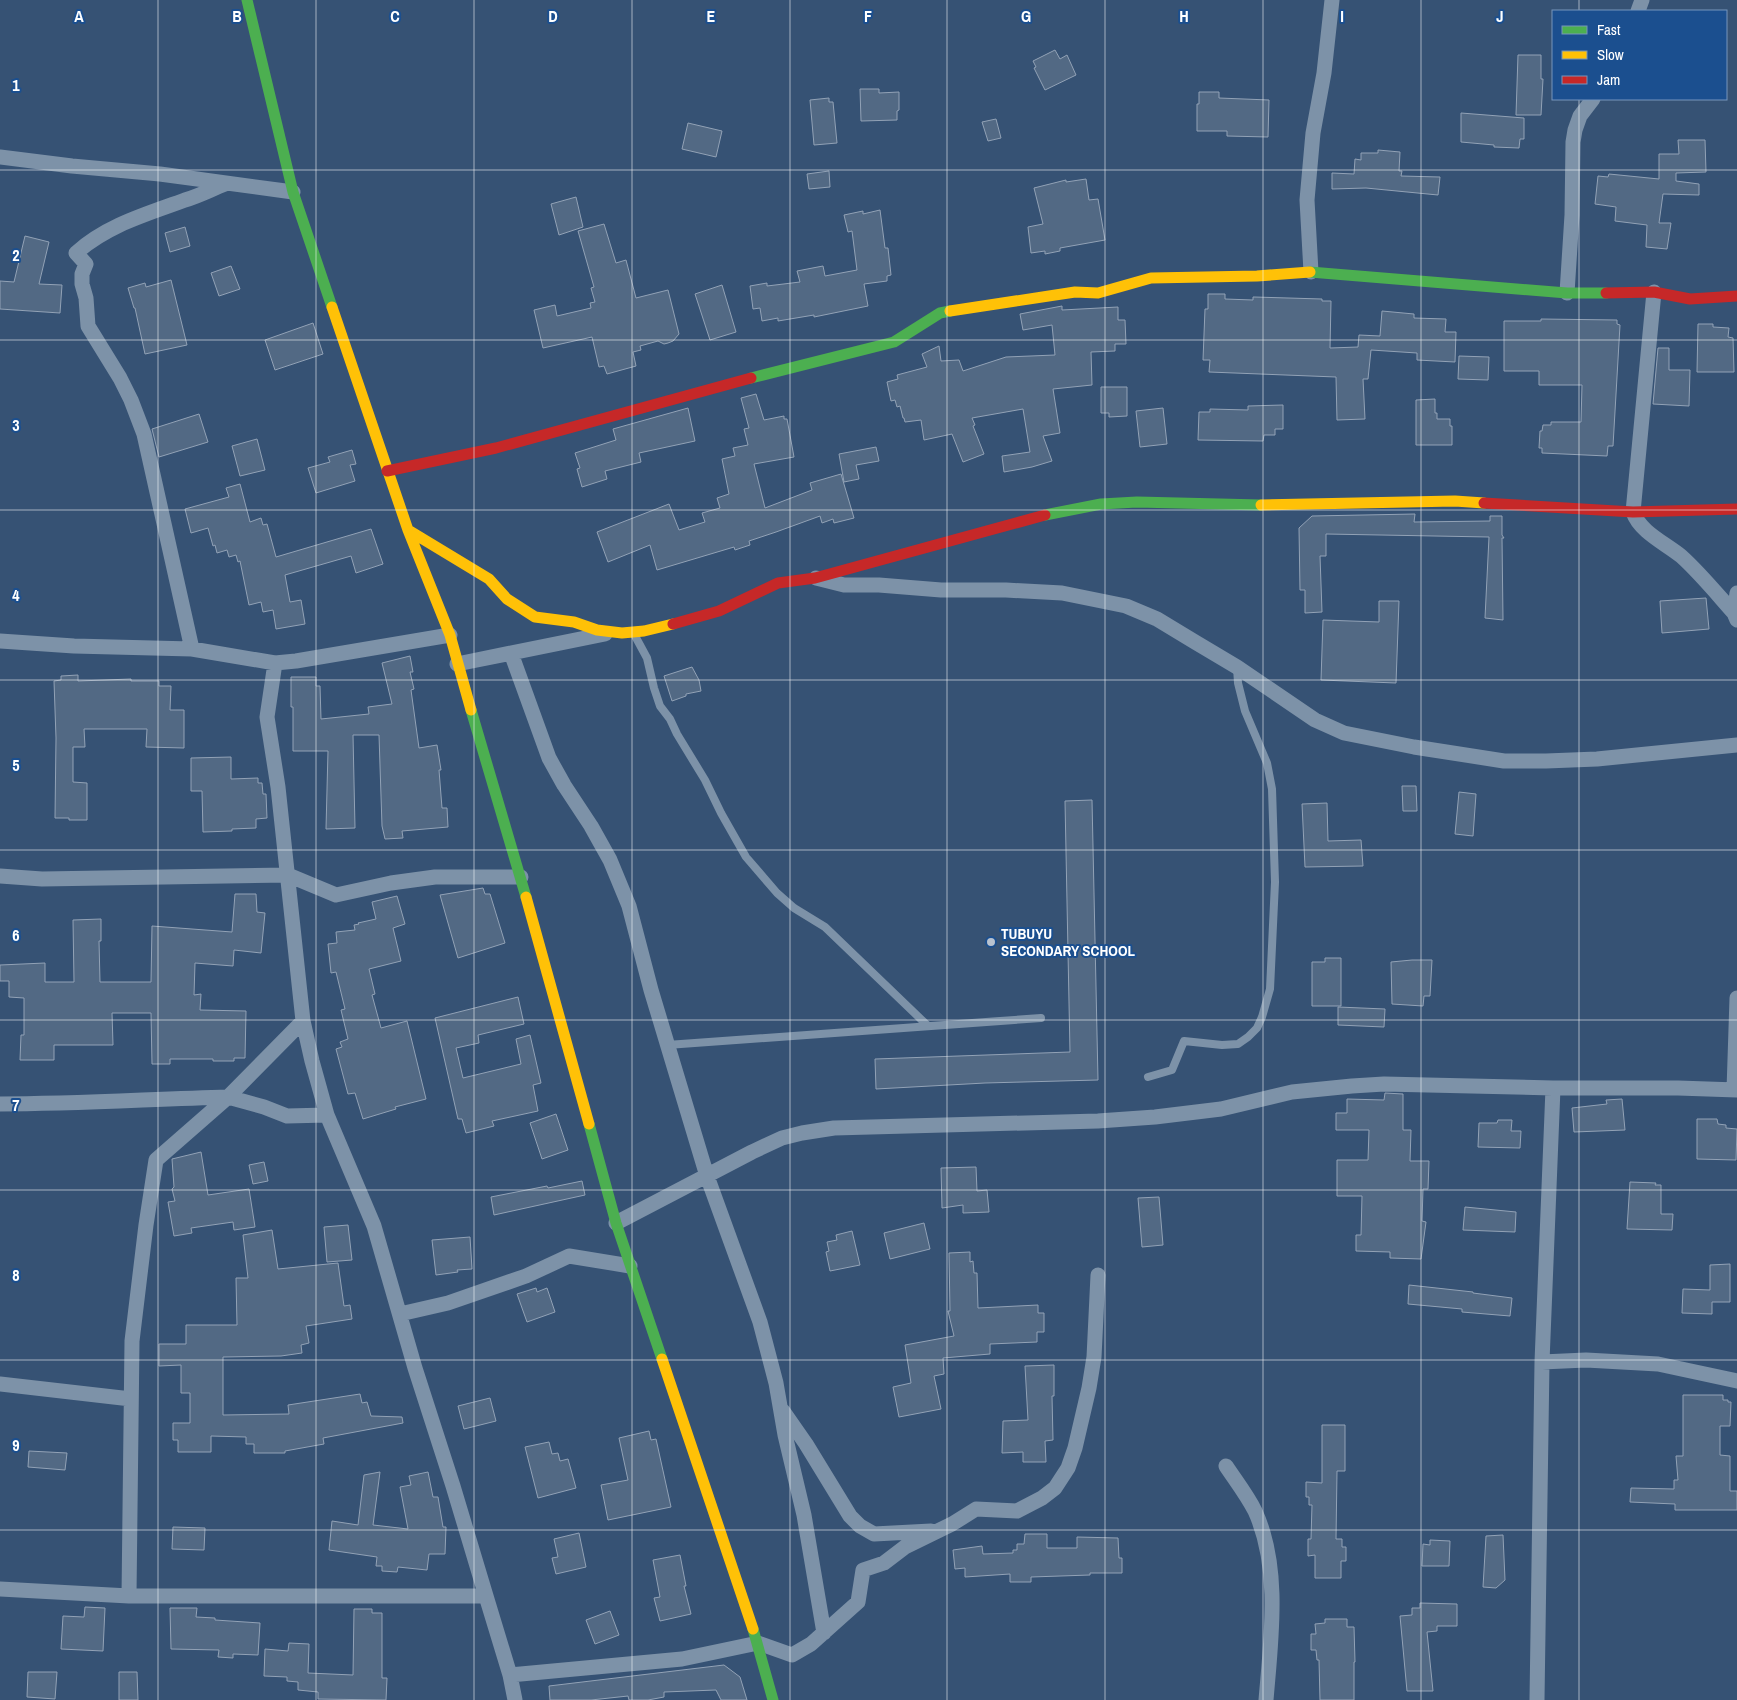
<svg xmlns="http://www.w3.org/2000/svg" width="1737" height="1700" viewBox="0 0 1737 1700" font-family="'Archivo Narrow',sans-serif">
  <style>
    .building { fill: #526984; stroke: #92a2b6 }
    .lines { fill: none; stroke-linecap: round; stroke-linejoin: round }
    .lane { stroke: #7d92a8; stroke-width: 8 }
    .street { stroke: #7d92a8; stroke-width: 15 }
    .fast { stroke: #4caf50; stroke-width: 11 }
    .slow { stroke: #ffc107; stroke-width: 11 }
    .jam { stroke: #c62828; stroke-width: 11 }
    .grid { fill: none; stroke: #fff; stroke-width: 1; stroke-opacity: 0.55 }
    .poi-dot { fill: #b9c2ce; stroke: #1b4f8f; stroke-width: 2 }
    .labels { text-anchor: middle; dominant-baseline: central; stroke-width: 4; stroke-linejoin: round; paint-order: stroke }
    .poi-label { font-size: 15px; font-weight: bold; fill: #fff; stroke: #1b4f8f; text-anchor: start }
    .grid-label { font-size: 16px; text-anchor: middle; font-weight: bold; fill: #fff; stroke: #1b4f8f; stroke-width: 4; stroke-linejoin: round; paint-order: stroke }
  </style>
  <rect width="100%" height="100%" fill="#365274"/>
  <!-- building -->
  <path class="building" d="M1055,50L1060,59L1067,55L1076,75L1045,90L1034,68L1036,67L1033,61Z
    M1518,55H1541V79H1543L1541,115H1516Z
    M860,89H879V93L899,92V110L897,111V120L861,121Z
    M1199,92H1219V98L1269,100L1268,137L1227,136V131H1197V104H1199Z
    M829,98V102H833L837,143L814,145L810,100Z
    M1461,113L1524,118V139H1520L1519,148L1494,147V145L1461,142Z
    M996,119L1001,138L988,141L982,122Z
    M688,123L722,131L716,157L682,149Z
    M1678,140H1705L1706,172L1676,173V181L1699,184V195L1663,194L1659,223H1671L1667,249L1646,247L1647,225L1615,221L1616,207L1595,204L1598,176L1608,177L1609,174L1659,179V154H1679Z
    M1378,150L1400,152L1399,171H1402L1401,176L1440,177L1438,195L1366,188L1332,189V173L1354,174L1355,159L1361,160V153H1378Z
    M829,171L830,187L809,189L807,174Z
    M1086,179L1089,200L1098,199L1105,240L1060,248V251L1045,254V251L1031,253L1028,227L1043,224L1034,188L1066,180V182Z
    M576,197L583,227L559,235L551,204Z
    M880,210L885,248H888L891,275L887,276V281L864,284L868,306L814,317V315L778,321V318L762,321L760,308L753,309L750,286L767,283V286L800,282L797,271L823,266L825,276L857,270L852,231L848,232L844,215L863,211V214Z
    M604,224L616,263L626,260L636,298L668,290L679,334L673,341L668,343L664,344L658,341L640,346L641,350L633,352L636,366L607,374L604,366L599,367L592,337L543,348L534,310L555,305L557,316L591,308L590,303L595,302L591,288L594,287L578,231Z
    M185,227L190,246L170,252L165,233Z
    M25,236L49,242L39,284L62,285L60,313L0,309V281L14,282Z
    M231,266L240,289L219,296L211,273Z
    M171,280L187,345L145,354L135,308H134L128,288L145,283L146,287Z
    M722,285L736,332L710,340L695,294Z
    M1208,294H1225V299L1253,300V297H1254L1322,299V301H1331L1330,348L1358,347L1359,335L1380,336L1382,311L1414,314V318L1446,319L1445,332H1456L1455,362L1417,360V353L1371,350L1368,379H1363L1365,419L1337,420L1336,377L1209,372L1210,360H1203L1205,309H1208Z
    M1062,306V310L1118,307V320H1125L1126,344H1115V351L1091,352L1092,385L1053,389L1060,433L1043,436L1052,461L1032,467L1004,472L1002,456L1030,452L1023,409L972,418L975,425L973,426L984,454L963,462L952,434L924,440L921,420L905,422L904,418H903L900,406L897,407L895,400L891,401L887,382L898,379L897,375L927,367L922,354L939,346L941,361L959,360L963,371L1006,357L1055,355L1052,325L1023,330L1020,314Z
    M1541,319L1617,320V324L1620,325L1613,446H1608L1607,456L1542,453V448H1539L1540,431H1542L1543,425H1551V422H1581L1582,385H1539V371H1504V321H1541Z
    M313,323L323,354L275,370L265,340Z
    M1698,324H1713V327L1729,328L1728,337L1733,338L1734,372H1697Z
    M1658,348H1669V370H1690L1689,406L1653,404Z
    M1459,356L1489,357L1488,380L1458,379Z
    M1101,387H1127V416L1109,417V413H1101Z
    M756,394L764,420L784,416V419H787L794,457L754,464L765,508L812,490L810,483L841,474L854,518L834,523L833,519L822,523L820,516L776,532L749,541L750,545L735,550L734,547L657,570L650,545L608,562L597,532L669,504L679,530L705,522L702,513L720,508L717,498L729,494L722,459L735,456L733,448L748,445L744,429L749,428L741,398Z
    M1435,399V413H1437V419H1450V426H1452V445H1416V400Z
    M1283,405V429H1275V435H1264L1263,441L1198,440L1199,412H1210V409L1248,410V406Z
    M688,408L695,441L639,453L641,462L605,471L607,479L582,487L577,469L580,468L575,453L616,440L613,429Z
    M1163,408L1167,444L1140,447L1136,411Z
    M199,414L208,442L159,457L152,429Z
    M257,439L265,470L240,476L232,446Z
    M876,447L879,461L856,465L859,479L844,482L839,454Z
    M352,450L356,464L350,465L355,481L316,493L308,468L330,462L328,457Z
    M240,484L250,522L261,518L263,525L267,524L276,557L371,529L383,564L356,573L351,556L285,575L290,602L301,600L305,624L276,629L273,610L263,612L261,602L249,605L240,561L238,562L236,555L229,557L227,550L217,553L215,545L213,546L208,528L191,533L185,509L229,497L226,488Z
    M1415,514L1414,522L1490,521V516H1502V535L1504,538H1502L1503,620L1485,618L1489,537L1326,534V556H1320L1322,612L1305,613V590H1300L1299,528L1312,516Z
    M1706,598L1709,629L1662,633L1660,601Z
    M1379,601H1399L1396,683L1321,680L1323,620L1379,622Z
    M410,656L413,672H410L414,689L411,690L419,748L437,745L441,770H439L442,808H447L448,827L402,831L403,838L385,839L382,826L379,735H353L355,828L326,829L328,751H293V707H291V677H316V686H320L321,719L369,714L368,707L392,704L382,663Z
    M692,667L699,680L701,691L686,694V696L672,701L664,676Z
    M78,675V681L131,679V681H159V686H171L170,710H184V748L146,747L147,729H84L85,747H73V782L87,783V820H69V818H55L56,738L54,681L61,680V676Z
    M231,757V779L258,778V783H262L263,794H266L267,818L256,819V828L232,829V831L203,832L202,791H191V758Z
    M1402,786H1416L1417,811H1403Z
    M1459,792L1476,794L1473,836L1455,834Z
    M1092,800L1098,1080L985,1083L876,1089L875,1059L1070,1052L1065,801Z
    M1327,803L1328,841L1361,840L1363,866L1305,867L1302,804Z
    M483,888L485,894H490L505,943L458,958L440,895Z
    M235,894H256L257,912L265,913L261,953L234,950L233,966L195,963L194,995L201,994L200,1010L246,1011L245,1058H234V1061H213V1059H170V1064H152L151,1013H112L113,1045H54V1060H20L21,1035H24V998L9,997V981H0V965L45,963V982H74L73,920L101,919V941H99L100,982H151L152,926L232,932Z
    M397,896L405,924L393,928L401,961L369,969L375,994L372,995L381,1028L407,1021L426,1099L395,1107L396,1109L363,1119L355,1093L348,1094L336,1049L342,1047L340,1042L348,1039L341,1010L345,1009L336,972L331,973L328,944L337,943L336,932L355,930L354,925L359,924L358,923L376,919L372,902Z
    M1325,958H1341V1006H1312V962H1325Z
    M1412,960H1432L1430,996H1424L1423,1006L1392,1004L1391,962Z
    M518,997L524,1024L478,1035L479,1043L456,1048L463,1078L521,1064L516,1039L530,1035L541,1083L533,1085L538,1111L492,1121L494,1126L466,1133L462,1119H458L435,1018Z
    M1338,1007L1385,1009L1384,1027L1338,1025Z
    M1385,1093L1403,1094V1130H1411L1410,1161H1429L1428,1189H1423L1422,1221L1426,1222L1421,1259L1390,1258V1252L1356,1251V1235H1361L1362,1196H1337V1160H1368L1369,1130H1336V1113H1347V1099L1384,1100Z
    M1622,1099L1625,1130L1574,1132L1572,1108L1607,1104L1606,1100Z
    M556,1114L568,1150L542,1159L530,1123Z
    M1697,1119H1717L1718,1124L1726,1125V1128L1737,1129L1736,1160L1697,1159Z
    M1498,1120H1512L1511,1131H1521L1520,1148L1478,1147L1479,1123H1497Z
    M201,1152L208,1195L249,1189L255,1227L234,1230L233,1222L191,1228L192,1233L174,1236L168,1202L175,1201L172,1189L174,1187L172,1159Z
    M264,1162L268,1181L253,1184L249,1165Z
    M976,1167L977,1191L987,1190L989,1212L963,1213V1205L942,1208L941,1168Z
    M582,1181L585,1195L494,1215L491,1197L547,1186L548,1188Z
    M1630,1182L1656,1183L1655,1185H1661V1214H1673L1672,1230L1627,1229Z
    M1159,1197L1163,1245L1142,1247L1138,1198Z
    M1465,1207L1516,1212L1515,1232L1463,1230Z
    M924,1223L930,1249L890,1259L884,1233Z
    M348,1225L352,1260L327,1262L324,1227Z
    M272,1230L278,1269L338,1263L344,1306L350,1305L352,1319L306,1326L309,1343L301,1345L302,1353L281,1356L223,1357V1415L289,1414L288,1405L360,1394L362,1403L367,1402L371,1416L402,1417L403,1423L323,1438L324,1444L285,1451V1453H254V1444H246V1437L211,1436V1452H178V1440H173V1423H190V1393H181V1365L159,1366V1344H186V1325H237L236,1278H248L243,1235Z
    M852,1231L860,1265L830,1271L826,1252L829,1251L827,1242L837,1240L836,1235Z
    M470,1237L472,1269L457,1270L458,1272L436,1275L432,1240Z
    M970,1252V1262L973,1261L974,1273H977L978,1308L1038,1305V1313H1044V1332H1037V1342L990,1344V1354L943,1358L944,1374L934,1376L941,1409L899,1417L893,1387L911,1383L905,1345L954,1336L948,1311H950L949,1253Z
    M1730,1264V1302H1712V1314L1682,1313L1683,1289L1710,1290V1265Z
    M1409,1285L1473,1292V1293L1512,1298L1510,1316L1462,1312V1309L1408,1304Z
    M536,1288L537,1292L547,1288L555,1312L527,1322L517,1294Z
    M1054,1365V1396H1052L1053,1440L1045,1441L1046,1462H1023V1452L1002,1453L1003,1421L1028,1420L1025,1366Z
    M1683,1395H1723V1400H1728V1402H1731L1730,1426H1720V1455L1730,1456V1491H1737V1510H1675V1504L1630,1502L1631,1488L1674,1489V1480H1678L1676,1456H1683Z
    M490,1398L496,1421L464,1429L458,1406Z
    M1322,1425H1345V1471H1337L1336,1539H1342V1547H1346V1561H1341V1578H1315V1555L1308,1556V1539H1311L1312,1505H1309V1497H1306V1482L1322,1483Z
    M649,1431L651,1440L656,1439L671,1507L608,1520L601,1485L628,1480L619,1438Z
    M549,1442L552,1454L558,1453L560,1461L568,1459L576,1488L538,1498L525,1447Z
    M29,1451L67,1453L65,1470L28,1467Z
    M380,1472L373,1525L408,1529L400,1487L411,1485L409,1476L428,1472L433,1497H438L443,1527H446L445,1554H429L427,1570L398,1567L397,1572L382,1571V1566H376L377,1557L329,1550L332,1521L358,1525L364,1475Z
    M173,1527L205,1528L204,1550L172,1549Z
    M579,1533L586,1567L556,1574L552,1558L558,1557L554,1539Z
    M1025,1534H1047V1548H1077V1537L1118,1538L1119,1558H1122V1573H1090V1575L1031,1577V1582H1010V1574L965,1577V1568L955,1569L953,1550L982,1546L983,1554L1013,1553V1550H1017V1544H1024Z
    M1503,1535L1505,1580L1496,1588L1483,1587L1486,1536Z
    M1430,1540L1450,1541L1449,1566H1422L1423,1544L1430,1545Z
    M680,1555L686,1586H684L691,1614L660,1621L654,1598L660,1597L653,1560Z
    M1420,1603L1457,1604V1626H1437V1631L1427,1632L1433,1691H1407L1400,1616L1412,1615V1608H1420Z
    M85,1607L105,1608L103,1651L61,1649L63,1616L84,1617Z
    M170,1608H197L196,1617L215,1618V1620L260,1623L258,1655L233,1654V1658L218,1657L219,1650L171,1649Z
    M354,1609H372V1613H382V1678H387L386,1700L318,1699V1692L298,1690V1682L287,1681V1677L264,1676L265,1649L288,1651L289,1643L309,1644L308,1673L353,1675Z
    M610,1611L619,1635L595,1644L586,1620Z
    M1325,1619H1347V1627H1354L1355,1662H1354V1700H1320L1319,1660H1317L1316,1650H1311V1634H1316L1315,1624L1325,1623Z
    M724,1665L740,1677L747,1700H721L716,1690L664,1692V1697L648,1700H629L628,1696L591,1700H550L549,1686Z
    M28,1672H57L55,1699L27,1697Z
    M119,1672H137L138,1700H119Z"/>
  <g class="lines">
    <!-- lane -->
    <path class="lane" d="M634,634L647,658L654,688L660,706L670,719L677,734L705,780L721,813L746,857L777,893L794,908L825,927L928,1026
      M667,1045L1041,1018
      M1148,1077L1172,1070L1184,1041L1222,1045L1238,1044L1248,1037L1257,1028L1262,1017L1270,989L1275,882L1272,789L1267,763L1245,711L1238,683L1237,667"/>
    <!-- street -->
    <path class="street" d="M1638,11L1642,0
      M0,157L72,166L160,174L293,192
      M1311,272L1307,200L1313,133L1324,73L1332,0
      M1654,292L1633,512C1640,532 1665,543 1681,556C1700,573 1717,594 1734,613L1737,620
      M1567,293L1572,215L1573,142L1575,130L1580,116L1593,99
      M816,578L844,585H879L941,590H1006L1062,593L1126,606L1157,619L1195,642L1237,667L1315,720L1344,733L1414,747L1504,761H1546L1597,759L1737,745
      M1734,613L1737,593
      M0,641L74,646L192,649L275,663L296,661L450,635
      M192,649L144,434L131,400L120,378L88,326L86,298L82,284V274L86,264L76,253C107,225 147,214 185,200C199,196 212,189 225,184
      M511,653L549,758L564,785L591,826L610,860L629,906L651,990L707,1176L760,1322L776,1383L785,1435L804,1515L824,1633
      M275,663L267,717L278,787L303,1021L312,1061L327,1115L374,1226L415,1368L453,1486L486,1596L510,1675L515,1700
      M457,664L605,634
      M0,876L42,879L288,875L336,895L391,883L435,877H521
      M1734,1090L1737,998
      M0,1104C76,1104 152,1099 228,1097L303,1021
      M616,1223L752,1152L782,1138L802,1133L834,1128L1098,1121L1155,1117L1221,1109L1292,1092L1352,1086L1384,1084L1553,1088H1678L1737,1090
      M400,1314L448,1303L526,1276L569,1256L630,1266
      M1542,1362L1586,1360L1658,1364L1737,1381
      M0,1384L131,1399
      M783,1411L806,1444L850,1516L860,1526L874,1534L931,1531
      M1226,1466C1236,1481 1247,1495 1255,1511C1281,1568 1271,1639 1266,1700
      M0,1589L129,1596H486
      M129,1596L132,1341L146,1225L156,1160L228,1097L264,1107L287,1116L327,1115
      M510,1675L682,1659L758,1643L792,1655L811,1644L858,1602L863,1570L884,1563L905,1547L952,1524L976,1509L1017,1511L1042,1498L1055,1488L1068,1468L1075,1448L1089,1388L1094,1357L1098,1275
      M1537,1700L1542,1362L1553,1088"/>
    <!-- fast -->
    <path class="fast" d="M247,0L293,192L332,307
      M1310,272L1567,293H1606
      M751,378L894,342L940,313L950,311
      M1045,515L1101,504L1137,502L1261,505
      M471,710L526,897
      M589,1124L616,1223L662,1359
      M753,1629L773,1700"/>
    <!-- slow -->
    <path class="slow" d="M332,307L408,530L450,635L471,710
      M950,311L1075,292L1098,293L1151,278L1257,276L1310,272
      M1261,505L1455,501L1484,503
      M408,530L489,579L507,599L535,617L574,622L597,630L622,633L644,631L673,624
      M526,897L589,1124
      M662,1359L753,1629"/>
    <!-- jam -->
    <path class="jam" d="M1606,293L1654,292L1690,299L1737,296
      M387,471L496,448L751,378
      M1484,503L1633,512L1737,509
      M673,624L719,611L778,583L815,578L1045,515"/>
  </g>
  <!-- grid -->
  <path class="grid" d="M158,0V1700M316,0V1700M474,0V1700M632,0V1700M790,0V1700M947,0V1700M1105,0V1700M1263,0V1700M1421,0V1700M1579,0V11M1579,99V1700M0,170H1737M0,340H1737M0,510H1737M0,680H1737M0,850H1737M0,1020H1737M0,1190H1737M0,1360H1737M0,1530H1737"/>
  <!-- markers -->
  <circle class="poi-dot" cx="991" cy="942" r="5"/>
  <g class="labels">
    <!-- poi labels -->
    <g class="poi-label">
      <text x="1001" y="933">TUBUYU<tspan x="1001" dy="17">SECONDARY SCHOOL</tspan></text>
    </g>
  </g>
  <g class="grid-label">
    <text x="79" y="22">A</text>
    <text x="237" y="22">B</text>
    <text x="395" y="22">C</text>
    <text x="553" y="22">D</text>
    <text x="711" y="22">E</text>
    <text x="868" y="22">F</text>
    <text x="1026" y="22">G</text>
    <text x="1184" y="22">H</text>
    <text x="1342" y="22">I</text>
    <text x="1500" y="22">J</text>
    <text x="16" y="91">1</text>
    <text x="16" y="261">2</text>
    <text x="16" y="431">3</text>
    <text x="16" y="601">4</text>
    <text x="16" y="771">5</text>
    <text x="16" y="941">6</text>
    <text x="16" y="1111">7</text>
    <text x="16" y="1281">8</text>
    <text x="16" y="1451">9</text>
  </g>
  <!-- legend -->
  <rect x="1552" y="10" width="175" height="90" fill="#1b4f8f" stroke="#7695bc"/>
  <rect x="1562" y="26" width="25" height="8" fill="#4caf50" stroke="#7695bc"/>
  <text x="1597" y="35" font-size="15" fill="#ffffff">Fast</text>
  <rect x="1562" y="51" width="25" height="8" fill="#ffc107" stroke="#7695bc"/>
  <text x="1597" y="60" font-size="15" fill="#ffffff">Slow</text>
  <rect x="1562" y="76" width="25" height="8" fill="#c62828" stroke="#7695bc"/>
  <text x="1597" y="85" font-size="15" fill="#ffffff">Jam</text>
</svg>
